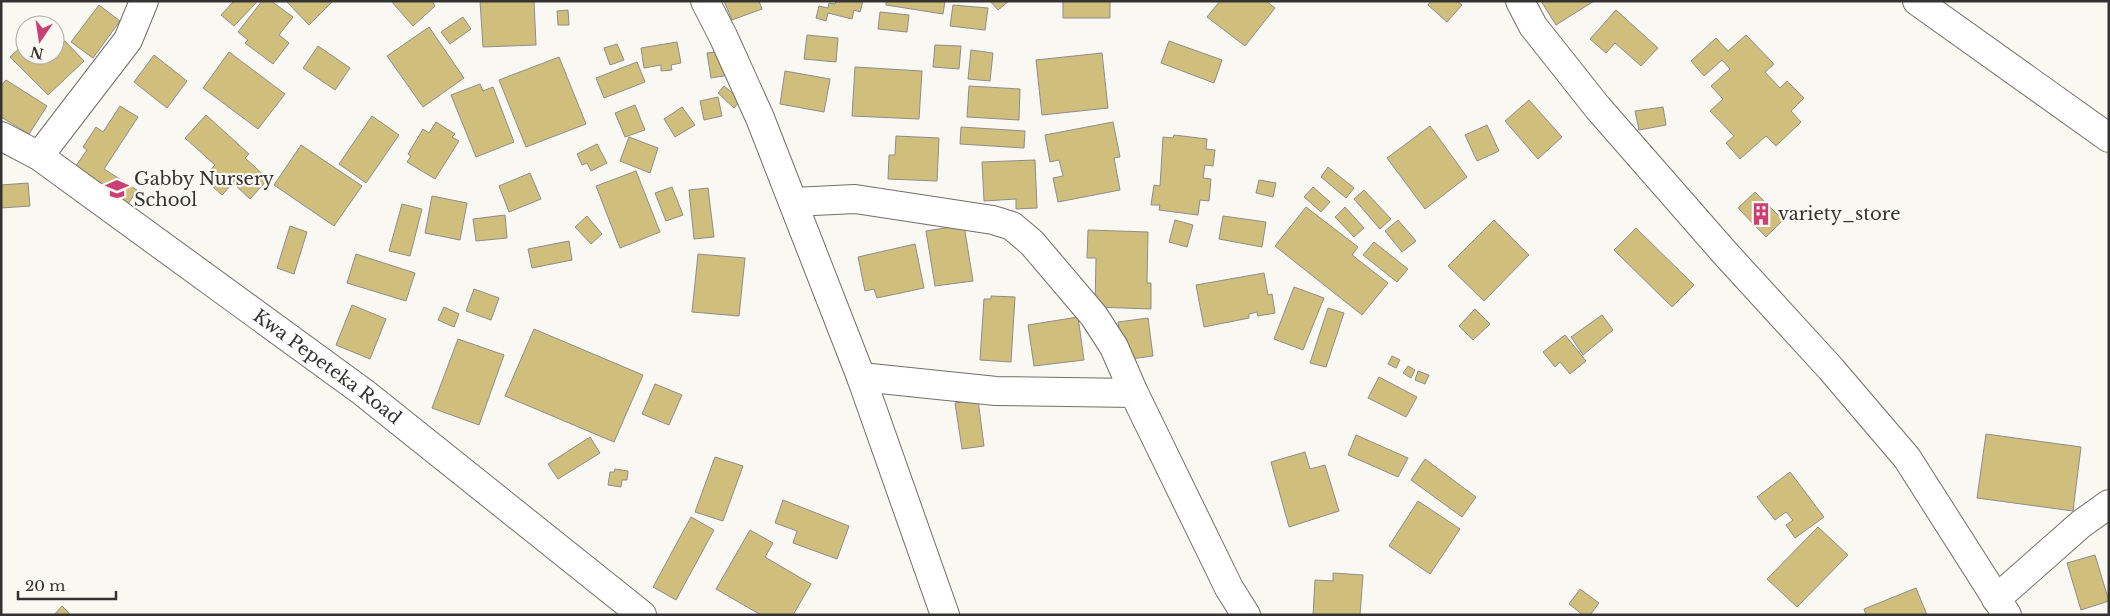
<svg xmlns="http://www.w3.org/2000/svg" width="2110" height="616" viewBox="0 0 2110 616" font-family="'Libre Baskerville',serif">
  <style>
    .building { fill: #d0be7d; stroke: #8e8d89 }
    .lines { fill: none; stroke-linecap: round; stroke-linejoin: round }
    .street-casing { stroke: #706f6b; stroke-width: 30 }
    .secondary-casing { stroke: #706f6b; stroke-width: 30 }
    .street { stroke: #fff; stroke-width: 28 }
    .secondary { stroke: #fff; stroke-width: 28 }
    .labels { text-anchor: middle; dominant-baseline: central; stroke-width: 4.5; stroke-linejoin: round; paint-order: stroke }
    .poi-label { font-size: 18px; fill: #343331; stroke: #f9f8f3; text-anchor: start }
    .street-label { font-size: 18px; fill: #343331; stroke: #f9f8f3 }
  </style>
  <rect width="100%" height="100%" fill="#f9f8f3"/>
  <!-- building -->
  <path class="building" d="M234,1H258L234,26L221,15Z
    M262,1H271L293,17L279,35L289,43L273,64L245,43L248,40L238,32Z
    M286,1H333L309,25Z
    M391,1H432L435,6L413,26Z
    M480,1H534L536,45L483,47Z
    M724,1H759L762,9L732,20Z
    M836,1H863L860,12L854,10L852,19L828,13L826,21L816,18L819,6L828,8L829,3L835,4Z
    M886,1H945L943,14L886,5Z
    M990,1H1009L998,10Z
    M1063,1H1110V18H1063Z
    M1220,1H1266L1275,8L1245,46L1207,17Z
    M1431,1H1457L1462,5L1447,22L1428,5Z
    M1541,1H1594L1556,25Z
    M99,5L120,21L93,58L71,42Z
    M953,5L988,8L985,30L950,26Z
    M568,10L569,25H558L557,11Z
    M1616,10L1658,48L1641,66L1615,43L1606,53L1590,39Z
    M880,12L909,15L907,32L878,29Z
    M463,17L471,29L450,44L441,32Z
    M429,27L464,78L423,107L387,56Z
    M807,35L838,38L836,62L804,59Z
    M1746,35L1774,64L1765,72L1780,88L1787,81L1804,98L1791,111L1801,122L1776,146L1766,136L1740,159L1726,143L1734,136L1710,111L1723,99L1711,86L1730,69L1722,60L1704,76L1691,61L1716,38L1728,51Z
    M65,41L84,61L48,95L10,57L25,43V55H55V46L57,48Z
    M1169,41L1222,60L1214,83L1161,63Z
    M677,42L681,63L671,65L672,70L661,71V65L644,68L641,48Z
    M617,44L624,60L610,65L604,48Z
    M935,45L961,46L959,69L933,67Z
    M318,46L350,68L335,90L303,68Z
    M971,50L993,53L990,81L968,79Z
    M725,51L729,75L711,78L707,53Z
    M229,52L285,94L258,129L203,88Z
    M1102,53L1108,108L1042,115L1036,60Z
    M154,55L187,81L167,108L134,82Z
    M559,57L586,124L526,147L499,80Z
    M637,62L645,82L604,98L596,78Z
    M855,67L922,71L919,119L852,116Z
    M785,71L830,79L824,112L780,104Z
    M6,80L47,106L29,134L1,117V86Z
    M480,84L483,91L493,87L514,142L476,157L451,95Z
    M724,86L741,100L734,108L718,93Z
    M969,86L1020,89L1019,120L967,117Z
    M718,97L722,116L704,120L700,101Z
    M1529,100L1562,137L1538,159L1505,121Z
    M635,105L645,130L625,137L615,113Z
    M120,106L138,117L104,169L137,190L123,212L69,176L87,150L83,147L96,127L103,132Z
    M682,107L695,125L675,137L664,119Z
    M1663,107L1666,125L1639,130L1635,111Z
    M206,115L249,154L245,158L268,179L250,199L233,183L222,195L203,178L215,165L185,138Z
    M372,116L399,135L366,183L339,164Z
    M436,122L455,134L452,137L459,141L435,179L407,162L411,156L408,154L423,129L429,133Z
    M1113,122L1120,157L1114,158L1120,190L1058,202L1053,178L1063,176L1059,160L1050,162L1045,135Z
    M1487,125L1499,151L1477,161L1465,135Z
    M1430,126L1467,177L1425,209L1387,158Z
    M961,127L1025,131L1024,148L960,144Z
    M1174,135L1207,139L1206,149L1215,150L1213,166L1205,165L1203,178L1211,179L1209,201L1200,200L1198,215L1159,210L1160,205H1151L1154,185L1160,186L1163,137L1173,138Z
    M896,136L939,138L937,181L888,179L889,155H895Z
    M629,137L658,148L650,173L620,161Z
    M597,144L607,163L591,171L587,163L582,165L577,154Z
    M301,145L362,186L334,226L274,185Z
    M1035,160L1037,208L1016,209V199L984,201L982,162Z
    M1328,167L1354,188L1346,198L1321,177Z
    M636,171L660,232L620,248L596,186Z
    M530,173L541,199L509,212L499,186Z
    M1259,180L1276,183L1273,197L1256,193Z
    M28,183L30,206L1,208V185Z
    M672,187L683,215L666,221L655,193Z
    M1313,187L1330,202L1321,212L1304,197Z
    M708,188L714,237L694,239L689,190Z
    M1364,190L1391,219L1380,229L1354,199Z
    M1755,192L1783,220L1766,237L1738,208Z
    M432,196L467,203L460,240L425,233Z
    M402,204L422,209L410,256L389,251Z
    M1306,207L1358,247L1352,255L1388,283L1362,315L1275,246Z
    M1345,207L1364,228L1354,237L1335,217Z
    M505,215L507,238L476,241L473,219Z
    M587,216L602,234L591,244L575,227Z
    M1223,216L1266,222L1262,247L1219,239Z
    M1175,220L1193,225L1187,247L1169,242Z
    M1398,220L1416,241L1402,252L1385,231Z
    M1494,220L1529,255L1484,301L1448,266Z
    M964,225L973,281L935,286L926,231Z
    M290,226L307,232L294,274L277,268Z
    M1636,228L1694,285L1672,307L1614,250Z
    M1088,230L1148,232L1147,283H1151V309L1095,307L1096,258H1087Z
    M569,241L572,260L532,268L528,249Z
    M1374,242L1408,269L1397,282L1363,255Z
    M915,244L924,288L877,298L874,289L865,291L858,257Z
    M356,254L415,273L406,301L347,283Z
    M698,254L745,258L739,316L692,312Z
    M1264,273L1268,295L1272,294L1275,313L1258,316L1257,312L1249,314V318L1204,327L1196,285Z
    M1294,287L1324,298L1303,350L1274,339Z
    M474,289L499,298L491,320L466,311Z
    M991,296L1015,297L1011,362L980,360L984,299H991Z
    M352,305L386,319L370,359L336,345Z
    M444,307L459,314L454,327L438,320Z
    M1328,308L1344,313L1326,367L1310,363Z
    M1475,309L1490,324L1473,340L1459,326Z
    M1602,315L1613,330L1583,355L1571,337Z
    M1078,317L1084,360L1034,366L1028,325Z
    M1148,318L1153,356L1123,360L1118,322Z
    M534,329L643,375L614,442L505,396Z
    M1565,335L1586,361L1570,374L1560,362L1555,367L1543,352Z
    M458,339L504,355L479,425L432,408Z
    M1392,356L1400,360L1396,368L1388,364Z
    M1408,366L1415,370L1411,378L1403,373Z
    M1418,371L1429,375L1425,384L1415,380Z
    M1379,377L1417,397L1406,417L1368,398Z
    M655,384L682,395L669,425L642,414Z
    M978,400L984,446L962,449L955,403Z
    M1986,434L2081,447L2073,511L1977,498Z
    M1356,435L1408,458L1398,477L1348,455Z
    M590,437L600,453L558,479L548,464Z
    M1305,452L1310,469L1325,465L1339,511L1289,527L1271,462Z
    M715,457L743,466L723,521L695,512Z
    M1425,459L1476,497L1462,517L1411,480Z
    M615,469L628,471L627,480H622L621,487L608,485L610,472H614Z
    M1790,472L1824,517L1795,538L1786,525L1793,520L1786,512L1775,520L1757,497Z
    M783,500L849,526L837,559L793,543L797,531L775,523Z
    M1418,501L1460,529L1430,574L1389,546Z
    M691,517L714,530L676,600L653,587Z
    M1818,527L1848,555L1797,607L1767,579Z
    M750,530L773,543L765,557L811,584L793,615H761L716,589Z
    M2095,555L2109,601L2081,610L2067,563Z
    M1333,573L1363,575L1360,615H1313L1315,580L1333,581Z
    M1916,588L1927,615H1866L1864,609Z
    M1580,589L1599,603L1590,615H1583L1569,604Z
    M62,606L71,615H54Z"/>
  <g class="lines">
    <defs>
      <g id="street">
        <path d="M705,1L723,36L760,118L861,377L945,615"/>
        <path d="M1917,1L2109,138"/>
        <path id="s1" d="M1,136L39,156L363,392L642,615"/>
        <path d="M39,156L128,40L144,1"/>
        <path d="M793,202L855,199L993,220L1012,226L1032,243L1094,316L1114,347L1134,393"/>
        <path d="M861,377L996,391L1134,393L1229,588L1246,615"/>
        <path d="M1996,599L2081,524L2109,504"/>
      </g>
      <path id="secondary" d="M1520,1L1533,26L1598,108L1724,252L1831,369L1907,458L2007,615"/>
    </defs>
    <!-- street casing -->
    <use href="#street" class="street-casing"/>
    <!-- secondary casing -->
    <use href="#secondary" class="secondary-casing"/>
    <!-- street -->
    <use href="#street" class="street"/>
    <!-- secondary -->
    <use href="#secondary" class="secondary"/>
  </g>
  <!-- icons -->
  <defs>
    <symbol id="school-bare" viewBox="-9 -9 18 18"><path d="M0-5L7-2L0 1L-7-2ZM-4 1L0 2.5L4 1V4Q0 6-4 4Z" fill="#ca3f74" stroke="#f9f8f3" stroke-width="2.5" paint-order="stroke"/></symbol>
    <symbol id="building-bare" viewBox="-9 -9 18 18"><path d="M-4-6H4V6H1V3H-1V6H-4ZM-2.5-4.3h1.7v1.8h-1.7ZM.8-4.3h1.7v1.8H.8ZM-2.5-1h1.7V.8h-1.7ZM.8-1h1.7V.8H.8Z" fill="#ca3f74" stroke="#f9f8f3" stroke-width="2.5" paint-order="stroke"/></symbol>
  </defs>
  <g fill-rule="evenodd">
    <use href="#school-bare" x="101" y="173" width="32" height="32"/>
    <use href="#building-bare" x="1745" y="198" width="32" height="32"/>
  </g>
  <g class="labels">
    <!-- poi labels -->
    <g class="poi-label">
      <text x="134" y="179">Gabby Nursery<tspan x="134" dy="21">School</tspan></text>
      <text x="1778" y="214">variety_store</text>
    </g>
    <!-- street labels -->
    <g class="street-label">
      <text stroke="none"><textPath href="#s1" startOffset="400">Kwa Pepeteka Road</textPath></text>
    </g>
  </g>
  <!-- border -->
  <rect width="2110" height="616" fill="none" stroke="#343331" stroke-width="5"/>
  <!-- north arrow -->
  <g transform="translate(40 40) rotate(193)"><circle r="24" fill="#f9f8f3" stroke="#aaa9a5"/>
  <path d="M0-4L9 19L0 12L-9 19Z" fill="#ca3f74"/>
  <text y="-8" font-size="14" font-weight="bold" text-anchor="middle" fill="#343331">N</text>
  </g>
  <!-- scale -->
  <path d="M18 591v8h98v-8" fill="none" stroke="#343331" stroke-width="2.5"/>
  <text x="25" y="591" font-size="15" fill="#343331" stroke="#f9f8f3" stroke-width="4" paint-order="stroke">20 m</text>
</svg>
